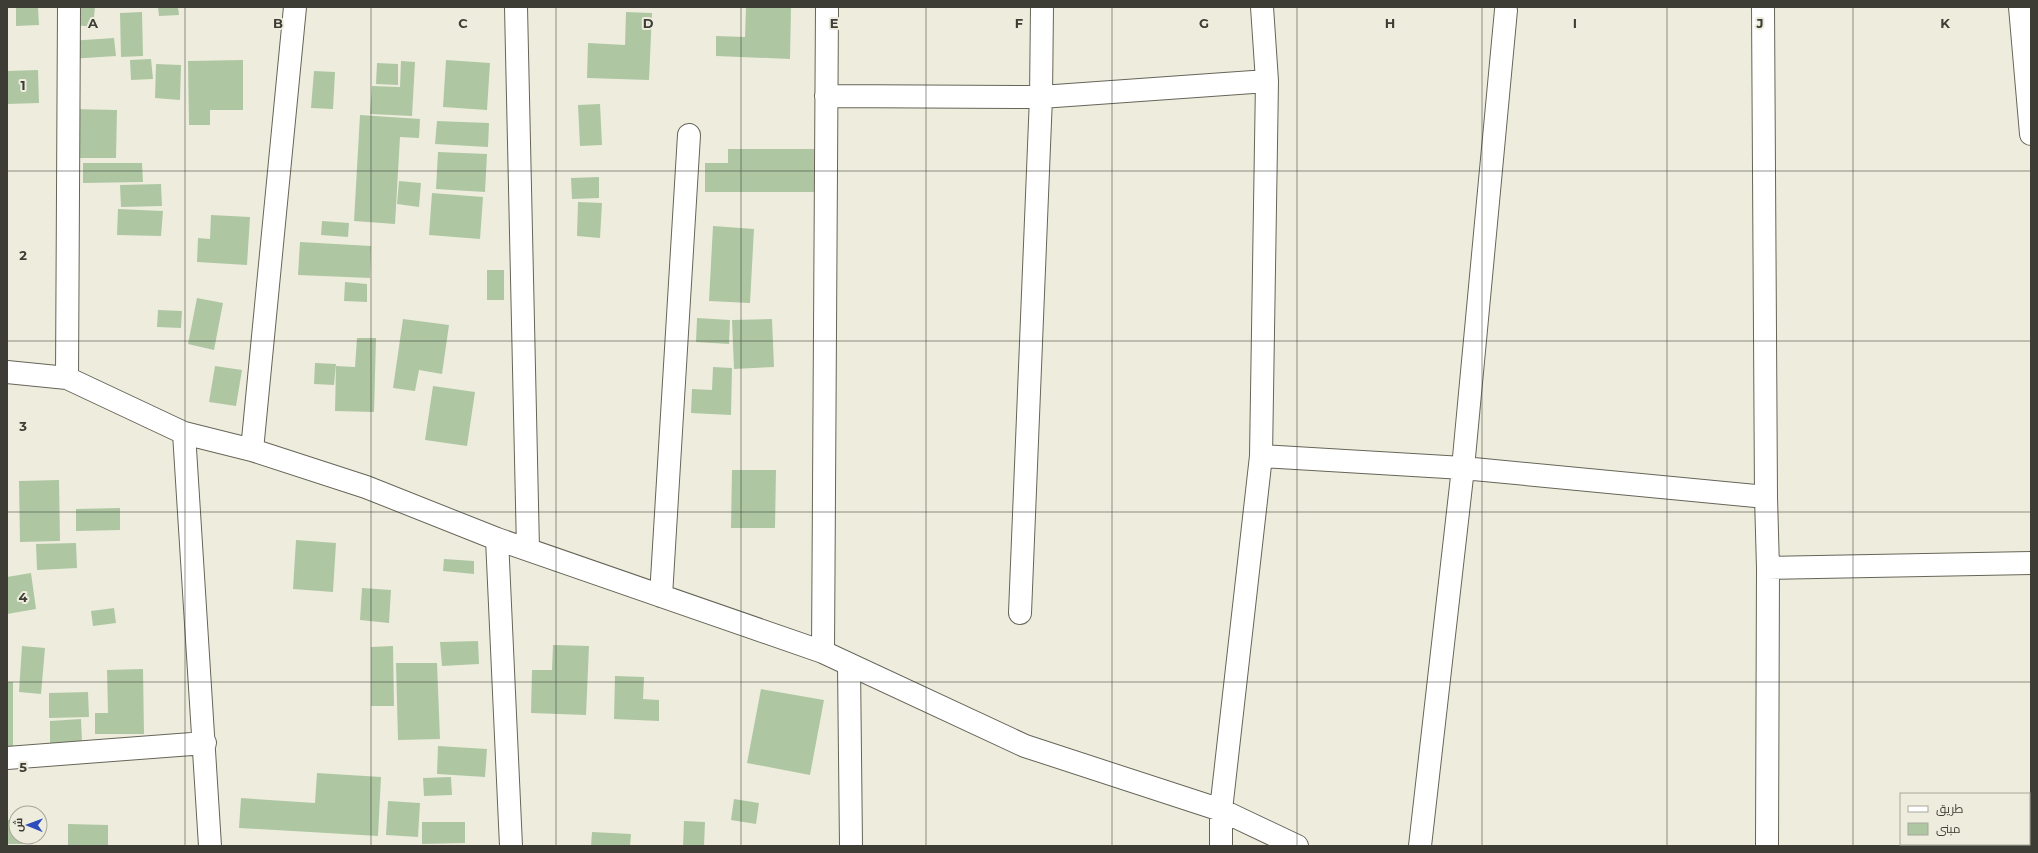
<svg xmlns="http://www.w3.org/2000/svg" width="2038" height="853" viewBox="0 0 2038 853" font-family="Montserrat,Cairo,sans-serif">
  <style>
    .building { fill: #aec7a2 }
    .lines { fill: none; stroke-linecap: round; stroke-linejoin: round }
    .minor-casing { stroke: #666558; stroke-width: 24 }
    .minor { stroke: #fff; stroke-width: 22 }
    .grid { fill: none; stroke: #3d3d36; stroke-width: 1; stroke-opacity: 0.55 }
    .grid-label { font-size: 13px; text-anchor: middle; font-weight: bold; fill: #3d3d36; stroke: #eeeddd; stroke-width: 4; stroke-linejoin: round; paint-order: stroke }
  </style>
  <rect width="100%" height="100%" fill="#eeeddd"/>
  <!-- building -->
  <path class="building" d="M38,7L39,25L16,26V8Z
    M69,7H95L93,27L67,24Z
    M158,7H178L179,15L159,16Z
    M746,7H791L790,59L716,56V36L745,37Z
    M142,12L143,56L121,57L120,13Z
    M626,12L652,13L649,80L587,78L588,43L625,45Z
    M114,38L116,56L70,59L69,41Z
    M151,59L153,79L131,80L130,60Z
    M243,60V110H210V125H189L188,61Z
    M446,60L490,63L487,110L443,107Z
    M401,61L415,62L412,116L370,114L372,86L400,87Z
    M377,63L398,64V85L376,84Z
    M156,64L181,65L180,100L155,98Z
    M38,70L39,103L7,104V71Z
    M314,71L335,72L333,109L311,108Z
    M600,104L602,145L580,146L578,105Z
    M71,109L117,110L116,158H71Z
    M360,115L420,119L419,138L400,137L395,224L354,221Z
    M437,121L489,123L488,147L435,144Z
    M728,149H814V192H705V163H728Z
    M438,152L487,154L485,192L436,189Z
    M83,163H142L143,182L83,183Z
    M599,177V198L572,199L571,178Z
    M399,181L421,183L419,207L397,204Z
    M161,184L162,206L121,207L120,185Z
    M432,193L483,197L480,239L429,235Z
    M578,202L602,203L600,238L577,236Z
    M118,209L163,211L161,236L117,235Z
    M211,215L250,217L247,265L197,262L198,238L210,239Z
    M322,221L349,223L348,237L321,235Z
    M713,226L754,229L750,303L709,301Z
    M300,242L371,246L370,278L298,275Z
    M487,270H504V300H487Z
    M345,282L367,284V302L344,301Z
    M197,298L223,303L214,350L188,344Z
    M158,310L182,311L181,328L157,327Z
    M697,318L730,320L729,344L696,342Z
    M403,319L449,325L442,374L419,370L415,391L393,388Z
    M772,319L774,367L734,369L732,320Z
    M357,338H376L374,412L335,411L336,366L355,367Z
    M315,363L336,364L334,385L314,384Z
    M215,366L242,370L236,406L209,402Z
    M713,367L732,368L731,415L691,413L692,389L712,390Z
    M433,386L475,392L467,446L425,440Z
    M732,470H776L775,528H731Z
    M59,480L60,541L20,542L19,481Z
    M120,508V530L76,531V509Z
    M296,540L336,543L333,592L293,589Z
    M76,543L77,568L37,570L36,544Z
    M444,559L474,561V574L443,571Z
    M31,573L36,609L7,614V577Z
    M362,588L391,590L389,623L360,620Z
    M114,608L116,623L93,626L91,611Z
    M478,641L479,664L442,666L440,642Z
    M553,645L589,646L586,715L531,713L532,670H552Z
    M22,646L45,648L41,694L19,692Z
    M393,646L394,706H371V647Z
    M396,663H437L440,739L398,740Z
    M143,669L144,734H95V713H108L107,670Z
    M615,676L644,677L643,699L659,700V721L614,719Z
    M7,682H13V748H7Z
    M761,689L824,700L810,775L747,763Z
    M88,692L89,717L49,718V693Z
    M81,719L82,742L50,743V721Z
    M438,746L487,749L485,777L437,774Z
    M317,773L381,777L378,836L239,828L241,798L315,803Z
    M451,777L452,795L424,796L423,778Z
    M734,799L759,803L756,824L731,820Z
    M388,801L420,803L418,837L386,835Z
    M7,820H16V837H25V844H7Z
    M684,821L705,822L704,846H683Z
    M422,822H465V843L422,844Z
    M68,824L108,825V846H68Z
    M592,832L631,834L630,846H591Z"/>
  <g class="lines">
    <defs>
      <path id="minor" d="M516,7L528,549
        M1763,7L1766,497L1768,568L1767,846
        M2020,7L2031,134
        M826,96L1041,97L1267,81
        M7,372L67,378L184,433L252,450L366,487L497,539L823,652L1025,746L1221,810L1297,846
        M67,378L69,7
        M184,433L210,846
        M252,450L295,7
        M1261,456L1463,468L1766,497
        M497,539L511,846
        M1768,568L2031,563
        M661,596L689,135
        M1020,613L1041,97L1042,7
        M823,652L827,7
        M849,665L851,846
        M7,758L205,743
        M1221,846V810L1261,456L1267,81L1262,7
        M1420,846L1463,468L1506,10"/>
    </defs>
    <!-- minor casing -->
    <use href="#minor" class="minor-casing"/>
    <!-- minor -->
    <use href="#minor" class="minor"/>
  </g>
  <!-- grid -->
  <path class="grid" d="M185,7V846M371,7V846M556,7V846M741,7V846M926,7V846M1112,7V846M1297,7V846M1482,7V846M1667,7V846M1853,7V846M7,171H2031M7,341H2031M7,512H2031M7,682H2031"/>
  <g class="grid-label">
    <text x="93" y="28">A</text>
    <text x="278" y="28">B</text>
    <text x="463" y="28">C</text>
    <text x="648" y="28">D</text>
    <text x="834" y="28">E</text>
    <text x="1019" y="28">F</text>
    <text x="1204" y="28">G</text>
    <text x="1390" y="28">H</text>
    <text x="1575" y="28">I</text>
    <text x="1760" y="28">J</text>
    <text x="1945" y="28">K</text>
    <text x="23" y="90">1</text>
    <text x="23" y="260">2</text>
    <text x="23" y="431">3</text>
    <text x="23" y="602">4</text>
    <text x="23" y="772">5</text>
  </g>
  <!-- border -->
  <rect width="2038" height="853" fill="none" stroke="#3d3d36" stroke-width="16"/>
  <!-- legend -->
  <rect x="1900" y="793" width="130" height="52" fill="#eeeddd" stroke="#a7a79a"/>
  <rect x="1908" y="806" width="20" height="6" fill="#ffffff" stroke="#a7a79a"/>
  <text x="1936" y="813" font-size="12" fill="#3d3d36">طريق</text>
  <rect x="1908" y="823" width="20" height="12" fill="#aec7a2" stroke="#a7a79a"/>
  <text x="1936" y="833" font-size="12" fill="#3d3d36">مبنى</text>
  <!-- north arrow -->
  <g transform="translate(28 825) rotate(271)"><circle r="19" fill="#eeeddd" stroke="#a7a79a"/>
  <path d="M0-3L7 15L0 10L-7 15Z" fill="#2e4cbc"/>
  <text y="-6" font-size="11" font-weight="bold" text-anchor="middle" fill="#3d3d36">ش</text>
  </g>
</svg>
